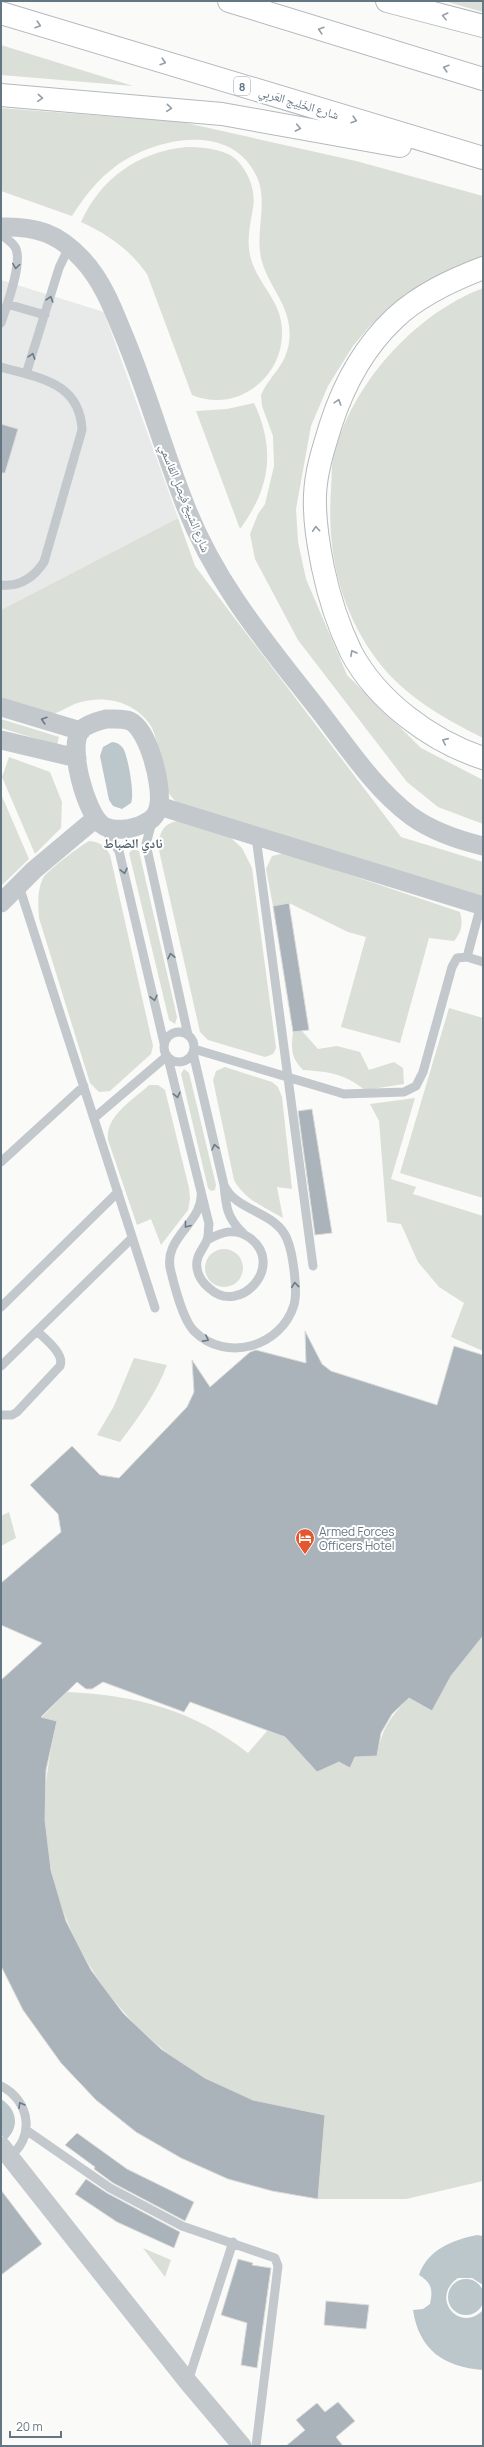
<svg xmlns="http://www.w3.org/2000/svg" width="484" height="2447" viewBox="0 0 484 2447" font-family="Manrope,'Noto Naskh Arabic',sans-serif">
  <style>
    .built { fill: #e8e9e9 }
    .green { fill: #dadfd7 }
    .water { fill: #bbc7cb }
    .building { fill: #aab3b9; stroke: #dcdcda }
    .lines { fill: none; stroke-linecap: round; stroke-linejoin: round }
    .trunk-casing { stroke: #b4b9bd; stroke-width: 24 }
    .service { stroke: #c3c8cc; stroke-width: 9 }
    .minor { stroke: #c3c8cc; stroke-width: 19 }
    .trunk { stroke: #fff; stroke-width: 22 }
    .oneway { stroke: #939fa8 }
    .oneway2 { stroke: #6a7a87 }
    .labels { text-anchor: middle; dominant-baseline: central; stroke-width: 4; stroke-linejoin: round; paint-order: stroke }
    .shield { fill: #fff; stroke: #939fa8; stroke-width: 1 }
    .shield-label { font-size: 11px; font-weight: bold; fill: #657683 }
    .street-label { font-size: 12px; fill: #657683; stroke: #fff }
    .poi-label { font-size: 12px; fill: #657683; stroke: #fff; text-anchor: start }
    .neighbourhood-label { font-size: 13px; font-weight: bold; fill: #57646e; stroke: #fff }
  </style>
  <rect width="100%" height="100%" fill="#fafaf8"/>
  <!-- built -->
  <path class="built" d="M1,280L104,312L178,518L1,610Z"/>
  <!-- green -->
  <path class="green" d="M444,1H483V12Z
    M1,45L133,86L1,75Z
    M1,108L182,122L356,161L483,196V257L450,269L405,294L369,327L353,346L328,386L311,426L296,509L298,542L306,579L347,675L421,748L483,780V824L438,807L407,782L298,640L255,559L250,534L258,514L265,504L274,466L273,436L262,406L261,395C270,375 285,367 289,343C294,307 269,290 261,258C255,231 269,201 256,175C230,121 154,138 116,166C97,180 84,197 72,216L1,191Z
    M186,147C200,147 215,148 228,154C245,162 257,189 253,208C250,226 246,241 251,259C257,281 277,298 281,321C290,372 240,415 192,395L147,274C129,249 109,235 81,222C101,178 138,152 186,147Z
    M483,288V738C441,717 399,693 372,653C338,603 327,549 331,489C332,480 331,469 333,459C350,386 413,315 483,288Z
    M254,403C276,450 270,488 240,529L196,411L227,409Z
    M178,518L195,566L401,837L483,862V897L181,806C160,789 165,779 160,755C158,746 155,733 151,726C136,702 106,695 81,702C72,704 62,711 53,714L1,698V610Z
    M1,719L59,737L57,745L1,728Z
    M9,757L50,772L62,802L61,828L35,854L2,777Z
    M1,794L29,859L1,886Z
    M177,821L230,837L242,848L252,868L276,1048L273,1054L265,1057L208,1040L200,1032L158,846C161,831 162,825 177,821Z
    M89,841C100,842 105,846 110,855L153,1046L151,1054L110,1091L99,1092L90,1083L39,918C38,904 37,891 43,878C48,870 80,846 89,841Z
    M133,849L139,851L177,1017L175,1024L169,1020L129,853Z
    M285,853L460,912C463,924 462,931 454,941L429,938L400,1043L341,1027L366,937L348,932L289,903L273,906L266,869L272,856Z
    M449,1008L483,1018V1198L400,1173Z
    M302,1031L318,1049L337,1046L360,1052L369,1070L394,1062L403,1068L404,1084L365,1090C343,1073 330,1072 303,1070C291,1058 291,1049 293,1032Z
    M225,1067L272,1082L278,1087L282,1097L292,1189L277,1187L283,1218C264,1207 245,1200 234,1180L213,1080L216,1071Z
    M184,1069L189,1073L216,1185L215,1190L211,1191L208,1188L181,1074Z
    M149,1085H158L165,1090L189,1188L190,1199L188,1210L161,1245L151,1219L137,1225L108,1140C105,1116 133,1100 149,1085Z
    M415,1098L391,1179L416,1187L413,1194L483,1216V1351L451,1337L464,1303L439,1287L418,1262L401,1224L387,1222L379,1121L370,1104Z
    M205 1268a19 19 0 1 1 38 0a19 19 0 1 1-38 0Z
    M134,1358L167,1365C156,1394 138,1418 120,1442L97,1435L114,1406Z
    M9,1512L16,1538L1,1546V1516Z
    M483,1636V2181L406,2199H318L325,2115C301,2110 277,2107 254,2100C245,2097 235,2092 226,2088C122,2041 50,1934 45,1820C43,1786 50,1754 57,1721L42,1717L67,1692C135,1695 194,1710 248,1753L268,1730L285,1737L317,1772L330,1766V1757L350,1768L360,1748L365,1757L377,1756C382,1729 389,1718 409,1698L431,1711L451,1676Z
    M143,2248L171,2260L165,2277Z"/>
  <!-- water -->
  <path class="water" d="M112,742C116,742 120,744 123,748C128,756 135,795 131,803L122,809L113,806L109,800L100,756L103,747Z
    M1,2099C17,2109 20,2127 6,2140L1,2134Z
    M477,2235L483,2236V2285L472,2278H458C429,2298 460,2334 483,2310V2370C444,2367 419,2350 413,2310L423,2309L430,2304C433,2290 432,2283 419,2275C428,2249 453,2240 477,2235Z
    M448 2297a18 18 0 1 1 36 0a18 18 0 1 1-36 0Z"/>
  <!-- building -->
  <path class="building" d="M1,424L18,429L5,473H1Z
    M289,903L309,1030L293,1032L273,906Z
    M312,1109L332,1233L315,1235L298,1111Z
    M305,1331L322,1364L331,1371L437,1405L454,1346L483,1355V1636L451,1676L432,1711L409,1698L392,1714L381,1733L377,1756L355,1757L350,1768L339,1762L317,1772L285,1737L190,1702L184,1712L103,1682L92,1689H86L77,1682L41,1717L57,1721L46,1770L45,1820L51,1870L66,1921L91,1970L123,2013L161,2049L205,2078L253,2100L325,2115L318,2199L272,2191L228,2179L181,2158L136,2132L96,2100L61,2063L23,2010L1,1966V1680L42,1643L1,1625V1583L61,1532L58,1514L30,1485L72,1446L100,1475L119,1478L187,1407L194,1392L192,1360L210,1387L250,1352L256,1350L306,1363Z
    M77,2133L127,2169L194,2202L185,2221L113,2183L94,2169L95,2167L65,2145Z
    M86,2179L107,2193L180,2232L174,2248L117,2222L75,2194Z
    M1,2190L42,2244L1,2275Z
    M238,2259L253,2263L252,2265L271,2268L257,2368L241,2365L247,2323L221,2315Z
    M326,2301L369,2305L366,2329L324,2325Z
    M338,2402L355,2421L336,2437L343,2446H286L305,2430L296,2420L317,2403L325,2412Z"/>
  <g class="lines">
    <defs>
      <path id="trunk" d="M229,1L483,79
        M387,1L483,26
        M1,13L483,158
        M1,95L222,114L400,146
        M483,268C452,280 419,295 395,318C363,348 344,384 331,424C324,447 316,470 315,495C314,520 318,543 323,568C329,597 338,625 351,652C377,701 431,741 483,758"/>
    </defs>
    <!-- trunk casing -->
    <use href="#trunk" class="trunk-casing"/>
    <!-- service -->
    <path class="service" d="M1,234C5,238 12,242 15,247C24,261 6,307 1,323
      M7,304L45,315
      M1,367C39,378 80,382 82,430L44,562C34,577 20,587 1,585
      M26,374L59,268L69,247
      M152,822L146,844L188,1035
      M104,828L119,851L164,1043
      M256,837L313,1266
      M19,886L155,1308
      M481,905L467,957L483,962
      M164 1047a15 15 0 1 1 30 0a15 15 0 1 1-30 0Z
      M194,1049L344,1094L404,1092L416,1086L423,1072L452,967L457,958L467,957
      M193,1053L224,1185C226,1207 227,1218 243,1233
      M168,1058L209,1224C208,1229 209,1235 207,1240C203,1250 195,1256 197,1268C198,1276 203,1283 209,1288C240,1317 286,1265 250,1238C235,1227 222,1232 207,1240
      M94,1118L167,1056
      M1,1162L84,1086
      M201,1191C205,1223 161,1237 171,1272C175,1288 183,1320 194,1331C226,1363 281,1347 294,1305C298,1291 293,1253 287,1239C276,1211 236,1212 224,1185
      M1,1307L118,1192
      M1,1366L132,1238
      M1,1415H12L17,1412L60,1366C65,1354 45,1339 37,1331
      M1,2086C30,2100 36,2139 8,2157
      M26,2130L110,2188L182,2226L275,2258L278,2266L256,2446
      M188,2381L233,2242"/>
    <!-- minor -->
    <path class="minor" d="M1,227C36,226 58,233 82,259C101,279 112,306 122,331C146,387 162,446 184,502C215,584 268,645 321,713C348,748 375,789 411,816C432,831 458,840 483,846
      M1,707L81,731
      M106,719C114,719 123,718 130,721C149,730 162,785 159,804C158,813 153,820 145,823C134,829 112,833 101,824C86,812 67,746 81,730C87,724 98,721 106,719Z
      M1,740L77,758
      M159,806L483,906
      M1,903L34,870L96,818
      M1,2146L188,2382L242,2446"/>
    <!-- trunk -->
    <use href="#trunk" class="trunk"/>
  </g>
  <!-- one-way arrows -->
  <defs><path id="oneway-chevron" d="M-2-3.5L2.5 0L-2 3.5" fill="none" stroke-width="1.6" stroke-linecap="round" stroke-linejoin="round"/></defs>
  <g class="oneway">
    <use href="#oneway-chevron" transform="translate(445 16) rotate(-166)"/>
    <use href="#oneway-chevron" transform="translate(38 25) rotate(17)"/>
    <use href="#oneway-chevron" transform="translate(321 30) rotate(-163)"/>
    <use href="#oneway-chevron" transform="translate(163 62) rotate(17)"/>
    <use href="#oneway-chevron" transform="translate(446 68) rotate(-163)"/>
    <use href="#oneway-chevron" transform="translate(40 98) rotate(4)"/>
    <use href="#oneway-chevron" transform="translate(169 108) rotate(5)"/>
    <use href="#oneway-chevron" transform="translate(354 120) rotate(17)"/>
    <use href="#oneway-chevron" transform="translate(298 128) rotate(11)"/>
    <use href="#oneway-chevron" transform="translate(338 402) rotate(-72)"/>
    <use href="#oneway-chevron" transform="translate(316 529) rotate(-94)"/>
    <use href="#oneway-chevron" transform="translate(353 653) rotate(-119)"/>
    <use href="#oneway-chevron" transform="translate(445 741) rotate(-156)"/>
  </g>
  <g class="oneway2">
    <use href="#oneway-chevron" transform="translate(16 266) rotate(98)"/>
    <use href="#oneway-chevron" transform="translate(50 299) rotate(-73)"/>
    <use href="#oneway-chevron" transform="translate(32 356) rotate(-72)"/>
    <use href="#oneway-chevron" transform="translate(44 720) rotate(-163)"/>
    <use href="#oneway-chevron" transform="translate(124 871) rotate(77)"/>
    <use href="#oneway-chevron" transform="translate(171 956) rotate(-102)"/>
    <use href="#oneway-chevron" transform="translate(154 998) rotate(77)"/>
    <use href="#oneway-chevron" transform="translate(177 1095) rotate(76)"/>
    <use href="#oneway-chevron" transform="translate(215 1147) rotate(-103)"/>
    <use href="#oneway-chevron" transform="translate(187 1225) rotate(128)"/>
    <use href="#oneway-chevron" transform="translate(295 1285) rotate(-96)"/>
    <use href="#oneway-chevron" transform="translate(206 1339) rotate(28)"/>
    <use href="#oneway-chevron" transform="translate(21 2105) rotate(-120)"/>
  </g>
  <!-- icons -->
  <defs>
    <symbol id="hotel-pin" viewBox="-11 -11 22 30"><path d="M0 17L-7.5 6A9.5 9.5 0 1 1 7.5 6Z" fill="#e4572e" stroke="#fff"/><path d="M-6-4.5h1.5V1H6V5H4.5V3h-9V5H-6ZM-4 0a1.8 1.8 0 1 1 3.6 0ZM.5 0V-2.5h3Q6-2.5 6 0Z" fill="#fff"/></symbol>
  </defs>
  <g fill-rule="evenodd">
    <use href="#hotel-pin" x="294" y="1527" width="22" height="30"/>
  </g>
  <g class="labels">
    <!-- shield labels -->
    <rect class="shield" x="234" y="77" width="16" height="18" rx="3"/>
    <g class="shield-label">
      <text x="242" y="86">8</text>
    </g>
    <!-- street labels -->
    <g class="street-label">
      <text transform="translate(299 103) rotate(17)">شارع الخَلِيج العَربِي</text>
      <text transform="translate(185 498) rotate(68)">شارع الشيخ فيصل القاسمي</text>
    </g>
    <!-- poi labels -->
    <g class="poi-label">
      <text x="319" y="1531">Armed Forces<tspan x="319" dy="14">Officers Hotel</tspan></text>
    </g>
    <!-- neighbourhood labels -->
    <g class="neighbourhood-label">
      <text x="133" y="843">نادي الضباط</text>
    </g>
  </g>
  <!-- border -->
  <rect width="484" height="2447" fill="none" stroke="#657683" stroke-width="4"/>
  <!-- scale -->
  <path d="M10 2431v6h51v-6" fill="none" stroke="#657683" stroke-width="2"/>
  <text x="16" y="2431" font-size="12" fill="#657683" stroke="#ffffff" stroke-width="3" paint-order="stroke">20 m</text>
</svg>
